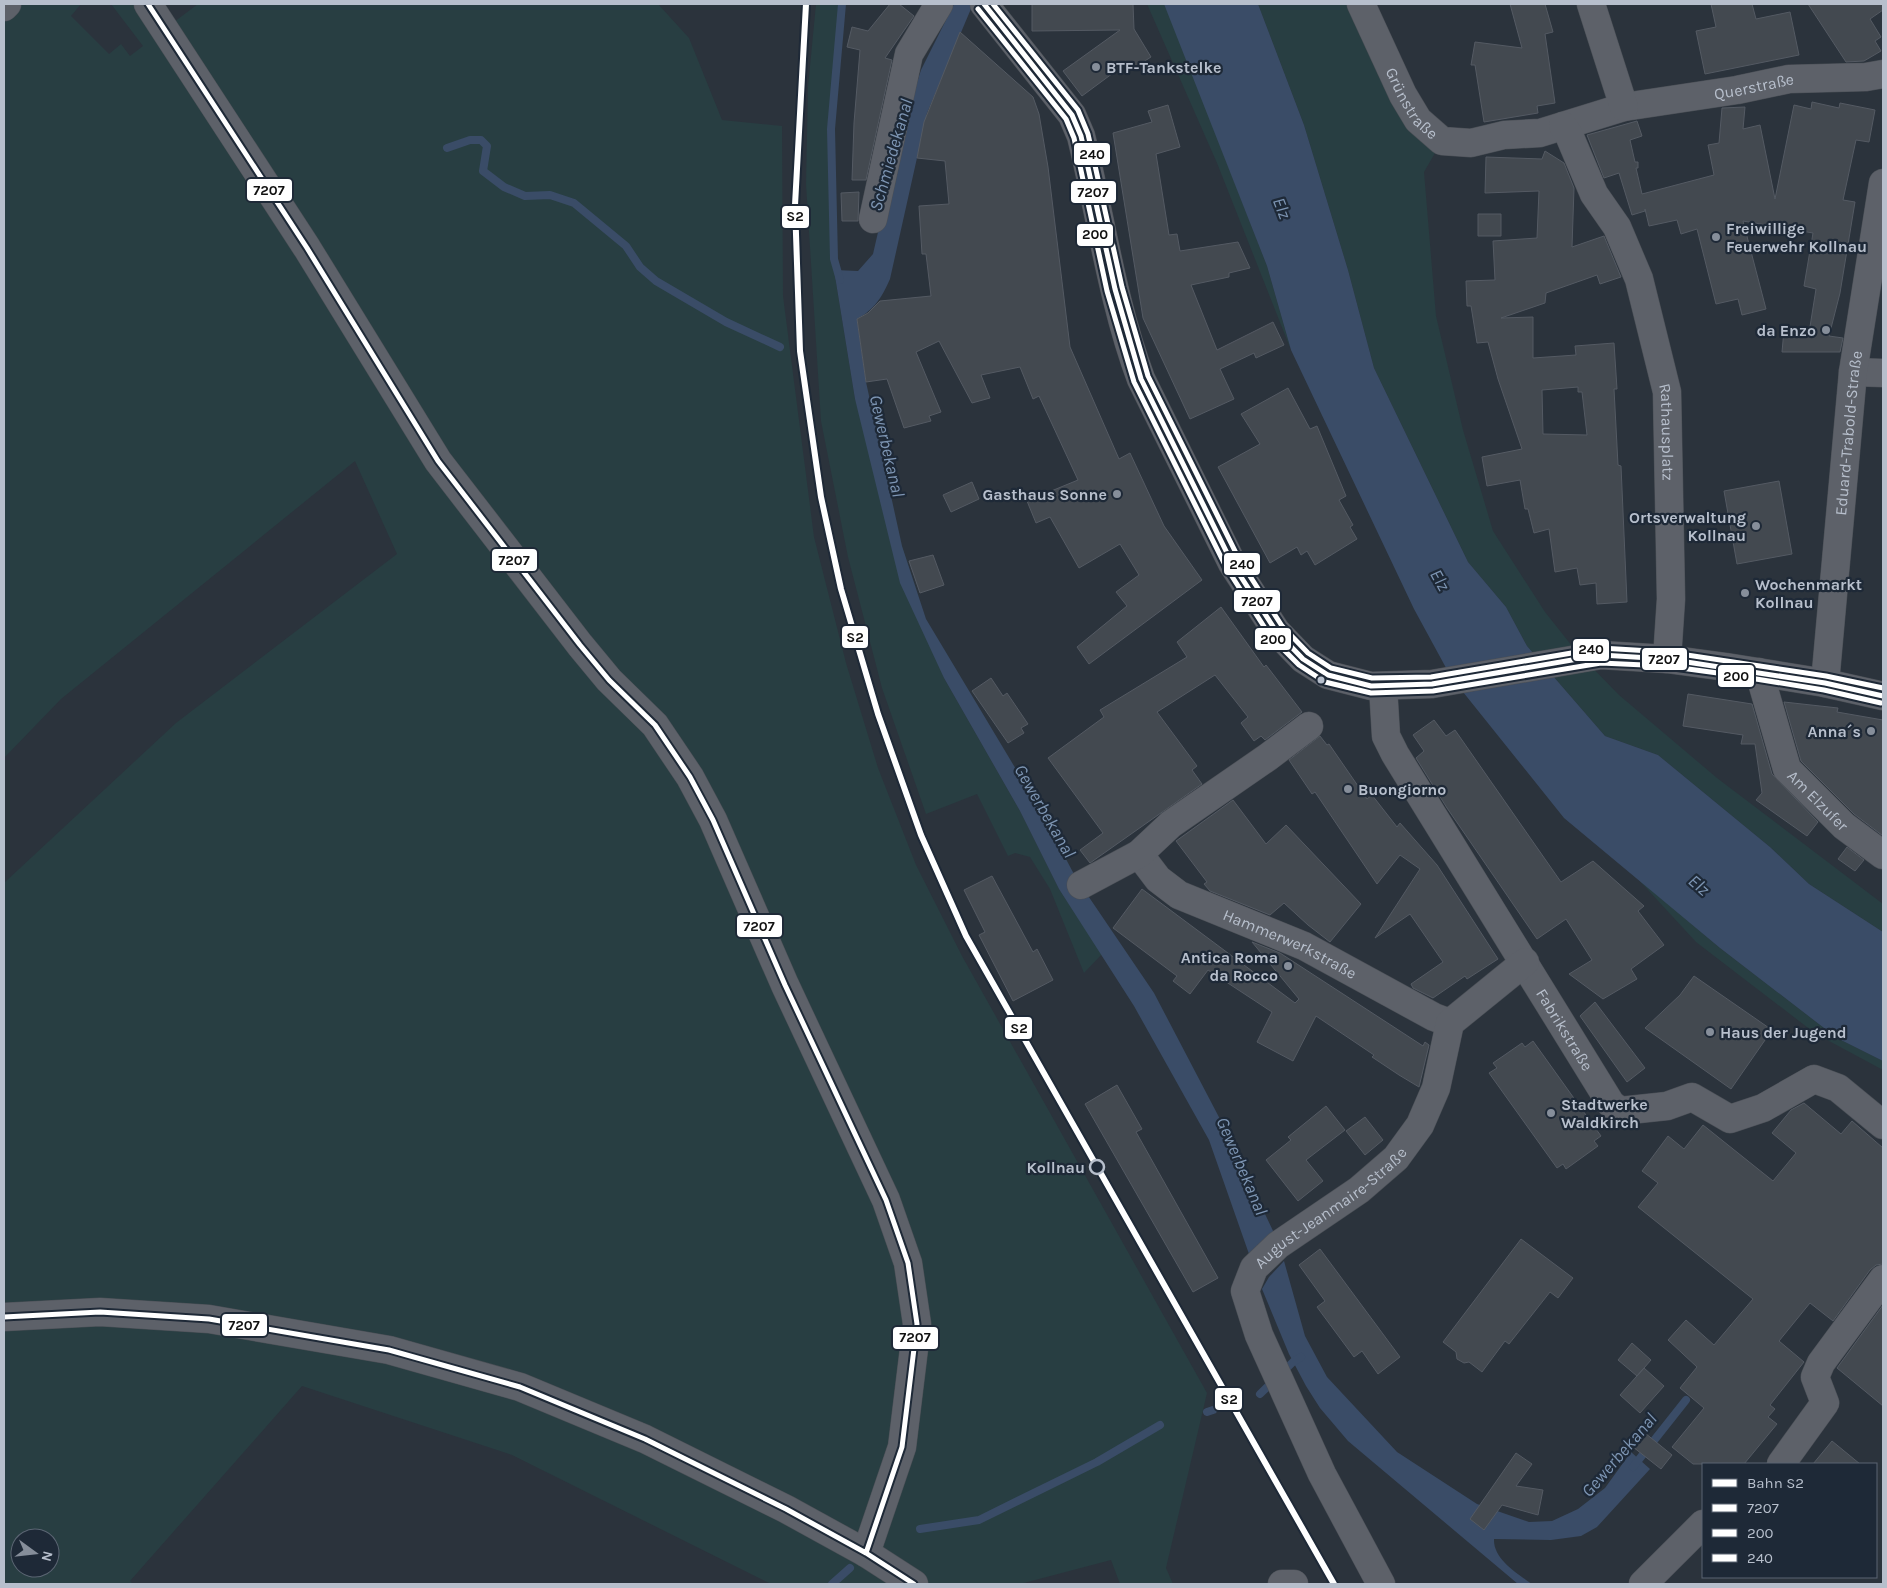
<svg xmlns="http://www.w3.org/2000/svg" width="1887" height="1588" viewBox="0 0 1887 1588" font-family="Karla,sans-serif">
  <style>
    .green { fill: #283e42; fill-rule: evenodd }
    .water { fill: #3a4c67 }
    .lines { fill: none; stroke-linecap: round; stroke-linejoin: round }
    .stream { stroke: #3a4c67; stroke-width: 8 }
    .building { fill: #434950; stroke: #545a63; fill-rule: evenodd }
    .minor-casing { stroke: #4a4f56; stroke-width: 29 }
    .minor { stroke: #5d6169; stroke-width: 28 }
    .bus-1-casing { stroke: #1e2937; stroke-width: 9 }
    .bus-2-casing { stroke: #1e2937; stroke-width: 9 }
    .bus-3-casing { stroke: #1e2937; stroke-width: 9 }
    .bus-1 { stroke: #fff; stroke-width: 5 }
    .bus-2 { stroke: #fff; stroke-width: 5 }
    .bus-3 { stroke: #fff; stroke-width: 5 }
    .rail-1-casing { stroke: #1e2937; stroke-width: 10 }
    .rail-1 { stroke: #fff; stroke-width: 6 }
    .poi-dot { fill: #868e9a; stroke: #1e2937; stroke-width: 2 }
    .bus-dot { fill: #b7bfcc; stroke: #1e2937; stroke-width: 2 }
    .stop-dot { fill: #1e2937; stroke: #b7bfcc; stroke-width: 2.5 }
    .labels { text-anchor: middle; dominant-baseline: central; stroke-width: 4.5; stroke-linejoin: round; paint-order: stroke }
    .poi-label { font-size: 16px; font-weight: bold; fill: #b7bfcc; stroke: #1e2937; text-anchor: start }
    .street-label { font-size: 16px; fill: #b7bfcc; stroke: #1e2937 }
    .stop-label { font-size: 16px; font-weight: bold; fill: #b7bfcc; stroke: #1e2937; text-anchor: end }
    .water-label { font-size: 18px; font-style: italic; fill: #7d95b3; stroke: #1e2937 }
    .line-badge { stroke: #1e2937; stroke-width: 2 }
    .pale-badge-label { font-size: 14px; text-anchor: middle; font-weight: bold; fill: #111 }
  </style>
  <rect width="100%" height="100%" fill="#2b333c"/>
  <!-- green -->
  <path class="green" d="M4,4H81L71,16L109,54L121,44L130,56L143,46L111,4H136L158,34L198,4H658L689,38L722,120L782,126L783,296L814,537L846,663L878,768L916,865L962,956L1207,1393L1166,1568L1173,1584H1120L1111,1560L1020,1584H771L512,1455L302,1386L130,1581L133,1584H4V883L176,723L397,554L355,461L61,699L4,758ZM20,1538H50V1568H20Z
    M816,4H842L831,129L834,270L855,399L944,678L1020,811L1059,889L1102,954L1084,973L1050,889L1030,857L1015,853L1008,856L977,794L926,814L882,688L848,557L821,421L806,184L808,87Z
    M1147,4H1164L1171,18L1267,266L1291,350L1217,163Z
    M1258,4H1361L1442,141L1424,172L1436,316L1463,430L1493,531L1545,612L1576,651L1619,695L1717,778L1883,904V932L1809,884L1770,847L1658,755L1605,736L1527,646L1506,607L1468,562L1374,368L1348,270L1304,125Z
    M1637,878L1720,948L1837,1038L1883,1061V1070L1816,1034L1696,942Z"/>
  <!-- water -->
  <path class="water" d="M954,4H973L927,113L890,279C882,297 875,309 857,319L866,382L902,546L926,619L1038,806L1076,878L1154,993L1221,1121L1274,1233L1249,1254L1209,1140L1134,1006L1059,889L1020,811L944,678L900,583L855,399L834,270L858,271L873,254L901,132L921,70Z
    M1164,4H1258L1304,125L1348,270L1374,368L1468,562L1506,607L1527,646L1605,736L1658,755L1770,847L1809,884L1883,932V1061L1837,1038L1720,948L1564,818L1451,677L1414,609L1291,350L1267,266Z
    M1284,1261L1305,1336L1327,1377L1397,1452L1477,1504L1529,1522L1552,1521L1578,1509L1605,1488L1631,1452L1650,1469L1597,1527L1581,1536L1551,1540L1494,1539C1493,1559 1518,1574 1532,1584H1518L1348,1441L1320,1408L1306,1386L1289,1354L1262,1289L1269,1277Z"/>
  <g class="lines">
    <!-- stream -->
    <path class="stream" d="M447,148L470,140H481L487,146L483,171L504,187L525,196L550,195L574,203L626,246L640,267L656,281L726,322L780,347
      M840,280L834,259L831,129L842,4
      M1260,1394L1293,1362L1301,1357
      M1207,1412L1213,1410
      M1633,1467L1686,1400
      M920,1529L979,1520L1097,1462L1160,1425
      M832,1584L850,1568"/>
  </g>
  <!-- building -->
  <path class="building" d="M890,4H899L914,16L885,58L892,60L866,180H852L854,123L860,50L847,47L852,27L868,31Z
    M1032,4H1133L1134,29L1151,57L1134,68L1128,62L1082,96L1063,71L1120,30L1032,31Z
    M1510,4H1545L1553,32L1545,34L1555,103L1537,106L1538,113L1484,122L1475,65H1471L1475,42L1522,48Z
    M1711,4H1752L1756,19L1790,12L1799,55L1705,74L1696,31L1716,27Z
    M1808,4H1883V10L1870,19L1881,37L1875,41L1881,51L1864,61L1846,62Z
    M960,32L1033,97L1039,114L1048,167L1070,347L1119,459L1130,453L1164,526L1202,580L1089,664L1077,647L1127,606L1116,592L1139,575L1120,544L1079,568L1050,517L1036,523L1027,501L1078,480L1039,396L1033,399L1020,367L981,375L990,398L972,403L939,341L916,352L941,412L929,416L931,421L904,428L887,379L866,382L857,319L868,313L880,301L931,296L926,254H922L919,206L949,204L945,161L917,158L924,122Z
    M1812,102L1839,108L1840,103L1875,110L1869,142L1856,140L1843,200L1855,202L1840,293L1829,336L1843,338L1840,352H1782L1784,330L1809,333L1816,289L1804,286L1813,233L1743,221L1766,309L1742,315L1738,299L1716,304L1697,229L1681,234L1677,220L1649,226L1645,209V211L1632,215L1619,173L1604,178L1587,135L1637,121L1642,136L1630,140L1635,162H1638V168H1636L1642,194L1714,175L1708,145L1719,143L1722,108L1745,107L1743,129L1760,125L1775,199L1794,105L1811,109Z
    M1168,105L1180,147L1156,154L1169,235L1177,234L1180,251L1238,242L1250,268L1229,273V277L1191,285L1217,350L1273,322L1284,345L1256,358L1254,353L1220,369L1234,399L1190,419L1143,318L1113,133L1152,122L1148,111Z
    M1545,151L1564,163L1574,188L1572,247L1604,236L1621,277L1600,284L1597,275L1546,293L1545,303L1501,318L1533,317V358L1576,355L1575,346L1614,343L1617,389H1614L1618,465L1621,466L1627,602L1597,604L1596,583L1580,585L1577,568L1555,572L1549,529L1534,533L1528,509H1525L1520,480L1487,486L1482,457L1522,449L1498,379L1488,342L1477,343L1471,306H1467L1466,281L1495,280L1493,241L1537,238L1539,191L1485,193L1486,157L1542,159ZM1578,387V392H1582L1587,435L1543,434L1542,390Z
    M859,192L858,221H842L841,193Z
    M1478,214H1501V236H1478Z
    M1288,388L1310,429L1317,426L1346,496L1339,500L1353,525L1350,527L1357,539L1315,565L1307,551L1301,555L1297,547L1270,563L1218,467L1260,444L1241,414Z
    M1779,481L1792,554L1737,564L1724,491Z
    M972,482L979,499L951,512L943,495Z
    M933,555L944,585L920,593L909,561Z
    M1221,607L1264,667L1266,665L1302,712L1265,740L1261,736L1254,741L1241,723L1248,717L1215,675L1157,712L1197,766L1192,770L1202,784L1090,863L1080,850L1103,833L1048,758L1104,717L1100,710L1187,657L1177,642Z
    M991,678L1003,696L1007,693L1028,724L1021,728L1024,733L1008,743L972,691Z
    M1688,694L1752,704L1772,774L1818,822L1807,836L1756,800L1762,793L1755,744H1741L1743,735L1683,726Z
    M1784,702L1838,708L1837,712L1883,720V836L1854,814L1801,761Z
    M1434,720L1446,736L1455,730L1561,882L1593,861L1644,906L1638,911L1664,945L1631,969L1637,979L1603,999L1569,974L1592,960L1566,919L1537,939L1447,808L1416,758L1424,751L1413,735Z
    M1320,736L1327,745L1329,744L1367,799L1372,795L1397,827L1400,823L1437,865L1498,959L1467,979L1465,976L1433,998L1413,988L1411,984L1443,962L1410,914L1375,938L1420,869L1400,855L1377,884L1315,792L1312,794L1289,760Z
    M1233,800L1266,844L1286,825L1361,904L1330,942L1308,925L1284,903L1270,915L1210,891L1204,884L1207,882L1176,841Z
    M1847,847L1864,860L1855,871L1838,859Z
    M992,876L1033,952L1037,949L1053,980L1013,1001L979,935L985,932L964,890Z
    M1142,889L1295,1003L1299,999L1252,942L1280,953L1423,1046L1425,1042L1429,1045L1419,1087L1399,1075L1372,1057L1374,1055L1316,1016L1293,1061L1257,1042L1272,1012L1208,970L1190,994L1173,981L1177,976L1113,928Z
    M1694,976L1772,1030L1731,1089L1645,1028L1680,995Z
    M1595,1002L1645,1068L1627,1082L1580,1016Z
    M1533,1041L1601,1136L1594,1141L1598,1146L1566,1169L1563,1164L1557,1168L1489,1073L1497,1068L1493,1063L1522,1043L1525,1047Z
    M1117,1085L1142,1129L1136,1132L1218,1278L1193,1292L1085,1104Z
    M1804,1103L1841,1134L1852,1121L1883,1148V1264L1876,1265L1870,1270L1833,1321L1810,1303L1779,1341L1804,1362L1770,1405L1775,1409L1768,1417L1777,1424L1744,1464H1693L1672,1447L1704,1408L1680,1388L1697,1367L1668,1340L1686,1320L1714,1345L1753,1299L1638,1207L1658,1183L1642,1171L1668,1136L1684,1149L1703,1125L1773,1181L1796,1153L1772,1133L1791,1110Z
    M1326,1106L1345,1130L1306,1160L1323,1181L1298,1201L1266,1160L1291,1140L1288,1137Z
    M1365,1117L1383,1140L1365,1155L1346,1131Z
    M1521,1239L1573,1278L1558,1298L1550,1292L1509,1344L1505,1341L1482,1372L1469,1362L1464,1363L1457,1359L1456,1352L1443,1342Z
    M1320,1249L1400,1357L1378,1374L1362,1351L1354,1357L1317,1307L1325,1301L1299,1265Z
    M1883,1305V1406L1837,1368Z
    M1632,1343L1651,1360L1637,1376L1618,1360Z
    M1644,1368L1664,1386L1640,1413L1620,1395Z
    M1645,1433L1672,1455L1661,1469L1633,1447Z
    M1832,1441L1860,1464H1813Z
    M1516,1453L1532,1464L1516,1486L1543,1490L1538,1515L1502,1505L1484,1530L1470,1519Z"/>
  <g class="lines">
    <defs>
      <g id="minor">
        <path d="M148,4L307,248L438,461L580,645L609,680L655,725L690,777L713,820L785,985L886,1200L908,1263L917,1324L902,1447L866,1553"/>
        <path d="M984,4L1072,115L1081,136C1101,217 1112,301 1141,379L1232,563L1276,631L1303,659L1328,675L1371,686L1432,684L1601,655L1667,659L1726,667L1825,683L1883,696"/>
        <path id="s1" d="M1361,4L1403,95L1418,120L1442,141L1471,143L1504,135L1540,133L1624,107L1737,90L1789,79L1866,77L1883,74"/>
        <path d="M1591,4L1624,107"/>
        <path d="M4,7L7,4"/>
        <path id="s2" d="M1563,126L1569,135L1594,194L1617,227L1639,279L1667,392L1671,599L1667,659"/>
        <path d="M873,219L909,54L939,4"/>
        <path d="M1853,372L1883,373"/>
        <path id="s3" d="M1759,672L1787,769L1844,826L1883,855"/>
        <path id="s4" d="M1825,683L1853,372L1883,183"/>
        <path id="s5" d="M1383,686L1386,736L1395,754L1611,1104L1620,1111L1667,1106L1692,1097L1730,1119L1763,1108L1814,1079L1838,1088L1883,1125"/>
        <path id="s6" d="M1139,854L1158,879L1179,895L1304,946L1434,1017L1450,1023"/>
        <path d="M1081,885L1139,854L1171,824L1268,757L1309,726"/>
        <path d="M4,1317L100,1312L209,1319L389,1350L520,1387L645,1439L786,1509L866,1553L914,1584"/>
        <path d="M1781,1464L1825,1403L1815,1377L1821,1363L1883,1279"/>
        <path d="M1282,1584H1294"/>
        <path id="s7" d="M1381,1584L1322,1474L1259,1335L1245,1291L1254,1268L1278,1245L1359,1190L1396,1158L1420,1125L1436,1088L1450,1023L1525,962"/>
        <path d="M1643,1584L1703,1524"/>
      </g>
    </defs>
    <!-- minor casing -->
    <use href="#minor" class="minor-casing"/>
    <!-- minor -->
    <use href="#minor" class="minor"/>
    <defs>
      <path id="bus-1" d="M148,4L307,248L438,461L580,645L609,680L655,725L690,777L713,820L785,985L886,1200L908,1263L917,1324L902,1447L866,1553
        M984,4L1072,115L1081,136L1115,289L1141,379L1232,563L1276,631L1303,659L1328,675L1371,686L1432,684L1601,655L1667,659L1825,683L1883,696
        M4,1317L100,1312L209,1319L389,1350L520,1387L645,1439L786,1509L866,1553L914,1584"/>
      <path id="bus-2" d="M978,9L1066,119L1074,138L1107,291L1134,382L1226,567L1270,636L1299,665L1325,682L1371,693L1433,691L1601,663L1666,666L1725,674L1824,690L1881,703"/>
      <path id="bus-3" d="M993,4L1078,110L1088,134L1122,287L1148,376L1239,559L1282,626L1308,653L1331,668L1372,678L1431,677L1601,648L1667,652L1826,676L1883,688"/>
    </defs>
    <!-- bus-1 casing -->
    <use href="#bus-1" class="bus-1-casing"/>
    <!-- bus-2 casing -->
    <use href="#bus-2" class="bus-2-casing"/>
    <!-- bus-3 casing -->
    <use href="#bus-3" class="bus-3-casing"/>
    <!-- bus-1 -->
    <use href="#bus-1" class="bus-1"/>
    <!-- bus-2 -->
    <use href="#bus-2" class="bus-2"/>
    <!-- bus-3 -->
    <use href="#bus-3" class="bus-3"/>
    <defs>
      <path id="rail-1" d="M806,4L795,205L800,351L821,497L841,589L878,714L921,835L966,936L1334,1584"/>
    </defs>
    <!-- rail-1 casing -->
    <use href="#rail-1" class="rail-1-casing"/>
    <!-- rail-1 -->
    <use href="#rail-1" class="rail-1"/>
  </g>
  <!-- markers -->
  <g class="poi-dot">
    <circle cx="1096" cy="67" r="5"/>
    <circle cx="1716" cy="237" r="5"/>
    <circle cx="1826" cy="330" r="5"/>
    <circle cx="1117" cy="494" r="5"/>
    <circle cx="1756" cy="526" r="5"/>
    <circle cx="1745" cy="593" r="5"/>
    <circle cx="1871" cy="731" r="5"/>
    <circle cx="1348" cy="789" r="5"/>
    <circle cx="1288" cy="966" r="5"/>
    <circle cx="1710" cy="1032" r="5"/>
    <circle cx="1551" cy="1113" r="5"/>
  </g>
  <circle class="bus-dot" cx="1321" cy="680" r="4.5"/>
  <circle class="stop-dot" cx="1097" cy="1167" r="7"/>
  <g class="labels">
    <!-- poi labels -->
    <g class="poi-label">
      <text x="1106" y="67">BTF-Tankstelke</text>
      <text x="1726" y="228">Freiwillige<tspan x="1726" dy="18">Feuerwehr Kollnau</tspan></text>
      <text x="1816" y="330" text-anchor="end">da Enzo</text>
      <text x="1107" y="494" text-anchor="end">Gasthaus Sonne</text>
      <text x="1746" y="517" text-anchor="end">Ortsverwaltung<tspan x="1746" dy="18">Kollnau</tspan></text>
      <text x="1755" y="584">Wochenmarkt<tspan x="1755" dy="18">Kollnau</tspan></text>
      <text x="1861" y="731" text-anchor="end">Anna´s</text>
      <text x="1358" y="789">Buongiorno</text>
      <text x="1278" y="957" text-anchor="end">Antica Roma<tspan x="1278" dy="18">da Rocco</tspan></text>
      <text x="1720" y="1032">Haus der Jugend</text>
      <text x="1561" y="1104">Stadtwerke<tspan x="1561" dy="18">Waldkirch</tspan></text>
    </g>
    <!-- street labels -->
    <g class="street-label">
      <text stroke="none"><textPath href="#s1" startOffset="480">Querstraße</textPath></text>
      <text stroke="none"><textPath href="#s1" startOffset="112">Grünstraße</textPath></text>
      <text stroke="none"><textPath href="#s2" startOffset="328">Rathausplatz</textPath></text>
      <text stroke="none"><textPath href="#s4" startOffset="251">Eduard-Trabold-Straße</textPath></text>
      <text stroke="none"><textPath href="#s3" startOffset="145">Am Elzufer</textPath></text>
      <text stroke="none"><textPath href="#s6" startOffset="179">Hammerwerkstraße</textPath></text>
      <text stroke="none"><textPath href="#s5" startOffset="394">Fabrikstraße</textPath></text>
      <text stroke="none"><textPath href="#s7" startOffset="446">August-Jeanmaire-Straße</textPath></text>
    </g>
    <!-- stop labels -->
    <g class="stop-label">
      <text x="1085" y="1167">Kollnau</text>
    </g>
    <!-- water labels -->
    <g class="water-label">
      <text transform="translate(891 155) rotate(-74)">Schmiedekanal</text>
      <text transform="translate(1282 208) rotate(69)">Elz</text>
      <text transform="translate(887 446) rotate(77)">Gewerbekanal</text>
      <text transform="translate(1440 580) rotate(61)">Elz</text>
      <text transform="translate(1045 811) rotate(60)">Gewerbekanal</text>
      <text transform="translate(1699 885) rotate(41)">Elz</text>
      <text transform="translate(1242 1166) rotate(67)">Gewerbekanal</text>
      <text transform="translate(1619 1455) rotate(-49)">Gewerbekanal</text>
    </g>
  </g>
  <g class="line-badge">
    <rect x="1073" y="142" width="38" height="24" rx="5" fill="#fff"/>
    <rect x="246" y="178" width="47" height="24" rx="5" fill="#fff"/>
    <rect x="1070" y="180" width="47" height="24" rx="5" fill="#fff"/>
    <rect x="781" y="205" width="29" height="24" rx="5" fill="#fff"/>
    <rect x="1076" y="223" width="38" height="24" rx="5" fill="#fff"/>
    <rect x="491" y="548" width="47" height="24" rx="5" fill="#fff"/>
    <rect x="1223" y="552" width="38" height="24" rx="5" fill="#fff"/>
    <rect x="1233" y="589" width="48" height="24" rx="5" fill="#fff"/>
    <rect x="841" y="625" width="28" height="24" rx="5" fill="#fff"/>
    <rect x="1254" y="627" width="38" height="24" rx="5" fill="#fff"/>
    <rect x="1572" y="638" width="38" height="24" rx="5" fill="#fff"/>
    <rect x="1641" y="647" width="47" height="24" rx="5" fill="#fff"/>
    <rect x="1717" y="664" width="38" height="24" rx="5" fill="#fff"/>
    <rect x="736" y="914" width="47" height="24" rx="5" fill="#fff"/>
    <rect x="1004" y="1016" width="29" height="24" rx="5" fill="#fff"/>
    <rect x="221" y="1313" width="47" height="24" rx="5" fill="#fff"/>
    <rect x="892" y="1326" width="47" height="24" rx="5" fill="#fff"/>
    <rect x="1214" y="1387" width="29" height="24" rx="5" fill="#fff"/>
  </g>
  <g class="pale-badge-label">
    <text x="1092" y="159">240</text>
    <text x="269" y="195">7207</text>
    <text x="1093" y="197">7207</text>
    <text x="795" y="221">S2</text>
    <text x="1095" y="239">200</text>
    <text x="514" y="565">7207</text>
    <text x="1242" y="569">240</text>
    <text x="1257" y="606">7207</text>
    <text x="855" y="642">S2</text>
    <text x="1273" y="644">200</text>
    <text x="1591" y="654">240</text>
    <text x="1664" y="664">7207</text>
    <text x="1736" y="681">200</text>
    <text x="759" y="931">7207</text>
    <text x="1019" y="1033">S2</text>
    <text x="244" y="1330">7207</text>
    <text x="915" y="1342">7207</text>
    <text x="1229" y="1404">S2</text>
  </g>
  <!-- border -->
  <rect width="1887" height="1588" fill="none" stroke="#b7bfcc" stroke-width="10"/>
  <!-- legend -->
  <rect x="1702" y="1463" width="175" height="115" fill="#1e2937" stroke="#5b6573"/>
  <rect x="1712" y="1479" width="25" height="8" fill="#ffffff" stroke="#5b6573"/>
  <text x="1747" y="1488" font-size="15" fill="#b7bfcc">Bahn S2</text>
  <rect x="1712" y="1504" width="25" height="8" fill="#ffffff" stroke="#5b6573"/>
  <text x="1747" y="1513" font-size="15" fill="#b7bfcc">7207</text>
  <rect x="1712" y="1529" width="25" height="8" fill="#ffffff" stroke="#5b6573"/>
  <text x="1747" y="1538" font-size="15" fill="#b7bfcc">200</text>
  <rect x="1712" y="1554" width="25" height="8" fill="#ffffff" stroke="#5b6573"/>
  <text x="1747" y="1563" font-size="15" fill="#b7bfcc">240</text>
  <!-- north arrow -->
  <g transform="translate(35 1553) rotate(105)"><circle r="24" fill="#1e2937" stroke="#5b6573"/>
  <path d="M0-4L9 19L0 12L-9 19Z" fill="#868e9a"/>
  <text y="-8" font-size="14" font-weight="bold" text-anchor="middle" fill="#b7bfcc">N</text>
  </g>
</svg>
